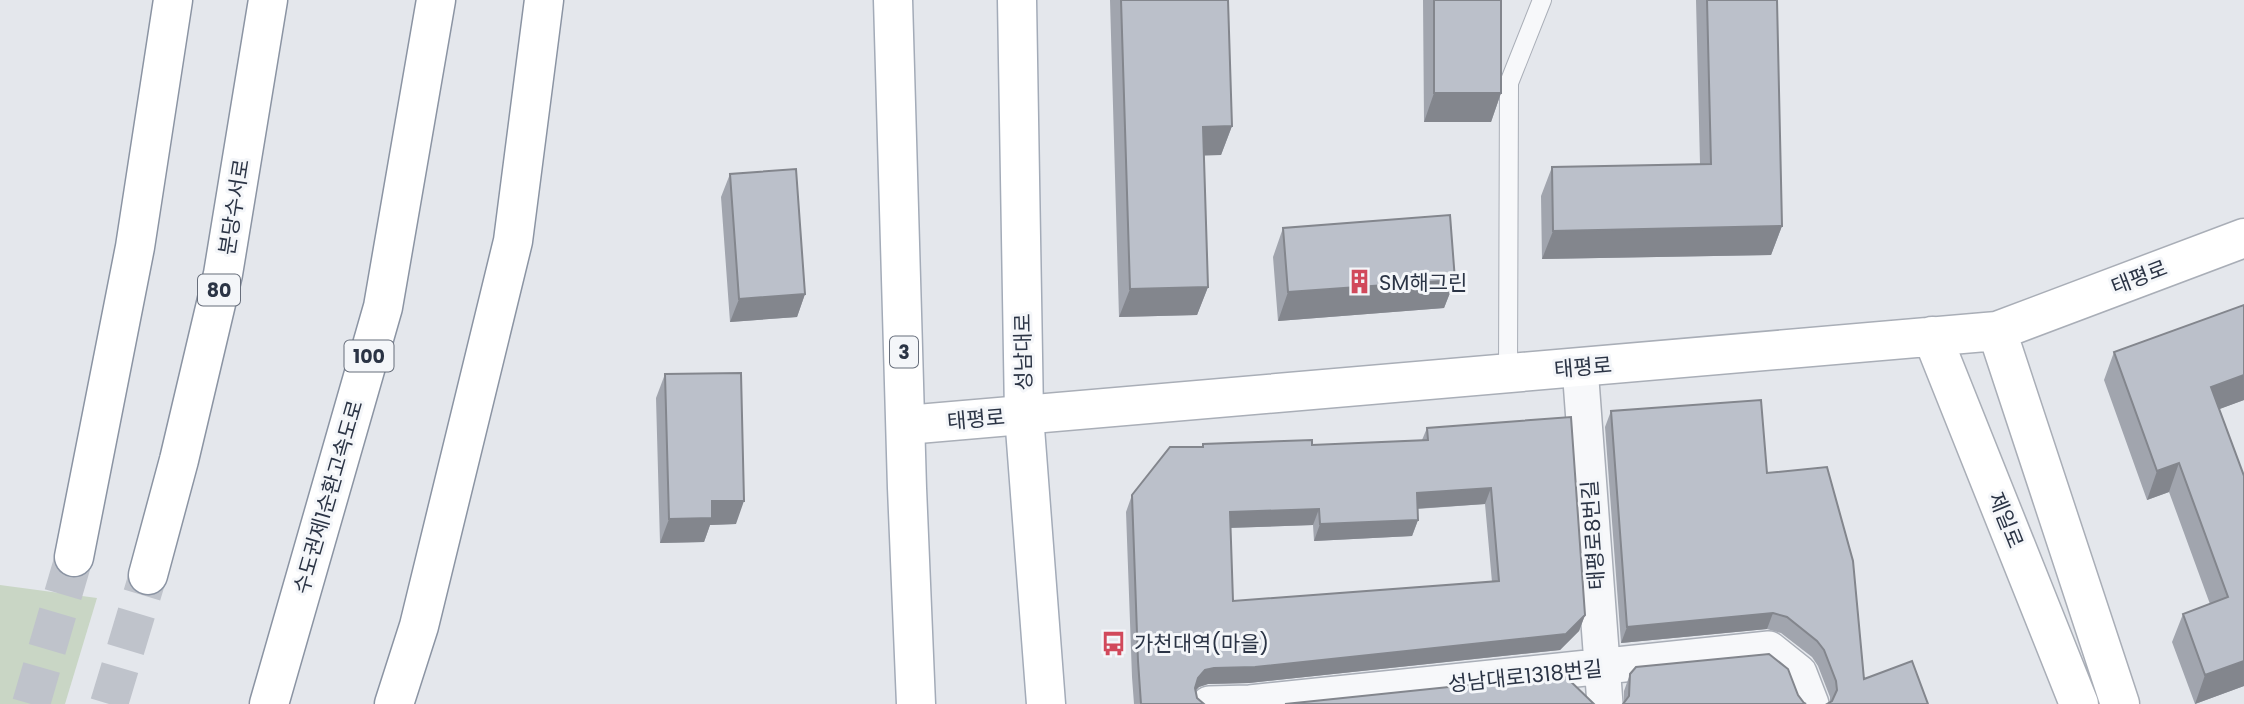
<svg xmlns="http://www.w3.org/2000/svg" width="2244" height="704" viewBox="0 0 2244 704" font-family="Poppins,'Noto Sans KR',sans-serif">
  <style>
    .green { fill: #c9d6c5 }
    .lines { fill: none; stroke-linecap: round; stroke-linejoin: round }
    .highway-tunnel { stroke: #bfc3cb; stroke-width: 38; stroke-dasharray: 38 19; stroke-linecap: butt }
    .lane-casing { stroke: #a9aeb7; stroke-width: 20 }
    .street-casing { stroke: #a9aeb7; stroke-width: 38 }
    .secondary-casing { stroke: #a9aeb7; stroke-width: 41 }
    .primary-casing { stroke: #a3abb8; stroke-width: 41 }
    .highway-casing { stroke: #8b94a3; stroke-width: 41 }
    .lane { stroke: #f7f8fa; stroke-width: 18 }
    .street { stroke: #f7f8fa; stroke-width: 35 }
    .secondary { stroke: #fff; stroke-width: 38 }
    .primary { stroke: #fff; stroke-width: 38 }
    .highway { stroke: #fff; stroke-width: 38 }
    .wall { fill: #a1a5ae; fill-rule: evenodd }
    .shaded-wall { fill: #83868d }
    .building { fill: #bbc0ca; stroke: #83868d; stroke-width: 2; fill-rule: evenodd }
    .labels { text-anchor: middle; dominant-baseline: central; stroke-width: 6; stroke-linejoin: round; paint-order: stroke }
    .shield { fill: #f4f6f9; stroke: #676e7b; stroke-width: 2 }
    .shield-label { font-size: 19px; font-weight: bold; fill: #2b3445 }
    .street-label { font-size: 21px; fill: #2b3445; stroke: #f4f6f9 }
    .poi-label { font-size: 21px; fill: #2b3445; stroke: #f4f6f9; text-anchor: start }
  </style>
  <rect width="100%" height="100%" fill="#e4e7ec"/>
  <!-- green -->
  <path class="green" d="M0,585L97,598L65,704H0Z"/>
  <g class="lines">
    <!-- highway-tunnel -->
    <path class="highway-tunnel" d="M31,704L74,557
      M109,704L148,575"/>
    <defs>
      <path id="lane" d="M1508,373L1509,83L1542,0"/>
      <path id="street" d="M1580,367L1605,704
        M1209,704L1250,703L1769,649L1799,673L1811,704"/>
      <path id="secondary" d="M1997,331L2120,704
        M1932,336L2079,704
        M906,425L1997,331L2244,238"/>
      <path id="primary" d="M893,0L907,488L916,704
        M1017,0L1024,415L1046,704"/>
      <path id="highway" d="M74,557L135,247L173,0
        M148,575L179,460L223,274L268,0
        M269,704L383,307L436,0
        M394,704L419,626L513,241L544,0"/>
    </defs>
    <!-- lane casing -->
    <use href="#lane" class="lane-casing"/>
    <!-- street casing -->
    <use href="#street" class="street-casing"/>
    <!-- secondary casing -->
    <use href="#secondary" class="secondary-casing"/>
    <!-- primary casing -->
    <use href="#primary" class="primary-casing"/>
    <!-- highway casing -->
    <use href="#highway" class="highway-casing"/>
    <!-- lane -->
    <use href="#lane" class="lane"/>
    <!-- street -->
    <use href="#street" class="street"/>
    <!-- secondary -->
    <use href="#secondary" class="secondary"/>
    <!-- primary -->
    <use href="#primary" class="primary"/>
    <!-- highway -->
    <use href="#highway" class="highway"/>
  </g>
  <!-- wall -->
  <path class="wall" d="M1110,0H1228L1232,126L1221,155H1203L1208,287L1197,315L1119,317Z
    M1423,0H1501V93L1491,122H1424Z
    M1696,0H1777L1782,226L1771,255L1542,259L1541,196L1552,167L1700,164Z
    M730,174L805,294L797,317L730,322L721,197Z
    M1283,228L1455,280L1444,308L1278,321L1273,257Z
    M2244,305V400L2219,409L2244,476V686L2195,704L2172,642L2183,614L2210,604L2169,492L2147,500L2104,380L2114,352Z
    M665,374L736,524L710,525L704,542L660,543L656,398Z
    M1611,411L1767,473L1864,679L1830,702V697L1818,666L1812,657L1781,633L1767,629L1621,643L1605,427Z
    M1571,417L1585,615L1579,631L1560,650L1249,683L1208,684L1199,687L1196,690L1197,698L1204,704H1134L1132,677L1126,512L1132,495L1202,447L1203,444L1312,445L1422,440L1427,428ZM1485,504L1492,582L1233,601L1230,528L1313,525L1314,541L1412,536L1418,520L1417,509Z
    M1630,674L1798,695L1804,703H1624V691Z"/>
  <!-- shaded-wall -->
  <path class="shaded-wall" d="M1434,93H1501L1491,122H1424Z
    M1232,126L1221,155L1192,156L1203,127Z
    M1782,226L1771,255L1542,259L1553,231Z
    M1455,280L1444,308L1278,321L1288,292Z
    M1208,287L1197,315L1119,317L1130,289Z
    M805,294L797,317L730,322L739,299Z
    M2244,375V400L2201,416L2211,387Z
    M2179,463L2169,492L2147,500L2157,471Z
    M1491,488L1485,504L1411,509L1417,493Z
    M712,501H744L736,524L710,525L704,542L660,543L669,519Z
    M1319,509L1313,525L1224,528L1230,512Z
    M1418,520L1412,536L1314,541L1320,524Z
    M1773,613L1767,629L1621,643L1627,627Z
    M1585,615L1579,631L1560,650L1249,683L1208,684L1199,687L1192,694L1198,678L1205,670L1214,668Z
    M2244,661V686L2195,704L2205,675Z"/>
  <!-- building -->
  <path class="building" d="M1121,0H1228L1232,126L1203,127L1208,287L1130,289Z
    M1434,0H1501V93H1434Z
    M1707,0H1777L1782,226L1553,231L1552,167L1711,164Z
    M796,169L805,294L739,299L730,174Z
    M1450,215L1455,280L1288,292L1283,228Z
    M2244,305V375L2211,387L2244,476V661L2205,675L2183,614L2228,597L2179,463L2157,471L2114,352Z
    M741,373L744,501H712V518L669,519L665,374Z
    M1761,400L1767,473L1827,467L1853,561L1864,679L1912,661L1928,704H1827L1832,701L1837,690L1836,681L1824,650L1817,641L1787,617L1773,613L1627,627L1611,411Z
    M1571,417L1585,615L1566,634L1255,667L1214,668L1205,670L1198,678L1195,688L1197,698L1204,704H1141L1138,661L1132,495L1170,447H1203V444L1312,440V445L1428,440L1427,428ZM1491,488L1499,581L1233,601L1230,512L1319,509L1320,524L1418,520L1417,493Z
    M1769,654L1788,669L1798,695L1804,703L1806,704H1623L1629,696L1630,674L1636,667Z
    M1564,675L1594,704H1285Z"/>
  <!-- icons -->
  <defs>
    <symbol id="building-bare" viewBox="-9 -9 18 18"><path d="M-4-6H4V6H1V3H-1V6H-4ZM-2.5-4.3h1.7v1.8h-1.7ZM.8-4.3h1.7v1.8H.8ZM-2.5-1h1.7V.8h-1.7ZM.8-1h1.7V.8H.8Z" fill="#d1495b" stroke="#f4f6f9" stroke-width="2.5" paint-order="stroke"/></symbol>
    <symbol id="bus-bare" viewBox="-9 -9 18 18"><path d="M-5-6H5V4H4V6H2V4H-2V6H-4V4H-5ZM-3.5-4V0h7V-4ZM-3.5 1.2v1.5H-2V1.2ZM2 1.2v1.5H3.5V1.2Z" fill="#d1495b" stroke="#f4f6f9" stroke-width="2.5" paint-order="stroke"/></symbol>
  </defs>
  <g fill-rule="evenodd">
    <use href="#building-bare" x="1342" y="264" width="35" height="35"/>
    <use href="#bus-bare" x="1096" y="626" width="35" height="35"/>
  </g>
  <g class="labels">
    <!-- shield labels -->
    <g class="shield">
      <rect x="198" y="274.5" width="42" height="31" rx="5"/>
      <rect x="890" y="336.5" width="28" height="31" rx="5"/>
      <rect x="344.5" y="340.5" width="49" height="31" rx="5"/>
    </g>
    <g class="shield-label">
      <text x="219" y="290">80</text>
      <text x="904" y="352">3</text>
      <text x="369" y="356">100</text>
    </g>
    <!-- street labels -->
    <g class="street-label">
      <text transform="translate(234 207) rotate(-81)">분당수서로</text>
      <text transform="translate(2139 277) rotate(-21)">태평로</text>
      <text transform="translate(1023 352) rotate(-91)">성남대로</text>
      <text transform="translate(1583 367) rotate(-5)">태평로</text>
      <text transform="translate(976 419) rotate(-5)">태평로</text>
      <text transform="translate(328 497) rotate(-74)">수도권제1순환고속도로</text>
      <text transform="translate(2006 520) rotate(68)">제일로</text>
      <text transform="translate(1593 535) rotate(-94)">태평로8번길</text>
      <text transform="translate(1525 676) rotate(-6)">성남대로1318번길</text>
    </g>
    <!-- poi labels -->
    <g class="poi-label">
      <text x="1379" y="282">SM해그린</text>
      <text x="1134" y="643">가천대역(마을)</text>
    </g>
  </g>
</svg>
